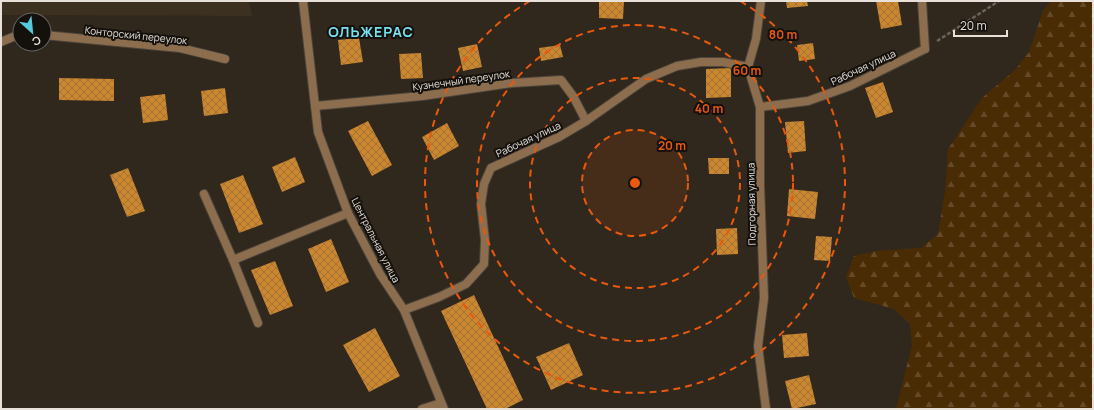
<svg xmlns="http://www.w3.org/2000/svg" width="1094" height="410" viewBox="0 0 1094 410" font-family="Manrope,sans-serif">
  <style>
    .built { fill: #3c3021 }
    .forest { fill: url(#forest-firs) }
    .building { fill: url(#building-cross-hatch) }
    .lines { fill: none; stroke-linecap: round; stroke-linejoin: round }
    .service-casing { stroke: #4d453b; stroke-width: 10 }
    .minor-casing { stroke: #4d453b; stroke-width: 10 }
    .path { stroke: #6b635a; stroke-width: 2.5; stroke-dasharray: 4 2; stroke-linecap: butt }
    .service { stroke: #8c6e4f; stroke-width: 8 }
    .minor { stroke: #8c6e4f; stroke-width: 8 }
    .ring { fill: none; stroke: #e8590c; stroke-width: 2; stroke-dasharray: 7 5 }
    .labels { text-anchor: middle; dominant-baseline: central; stroke-width: 4; stroke-linejoin: round; paint-order: stroke }
    .street-label { font-size: 10px; fill: #e7e1da; stroke: #14100c }
    .district-label { font-size: 14px; font-weight: bold; letter-spacing: 1px; fill: #78e1f1; stroke: #14100c }
    .centre { fill: #e8590c; stroke: #14100c; stroke-width: 2 }
    .ring-label { font-size: 12px; text-anchor: middle; font-weight: bold; fill: #e8590c; stroke: #14100c; stroke-width: 4; stroke-linejoin: round; paint-order: stroke }
  </style>
  <defs>
    <pattern id="forest-firs" width="22" height="20" patternUnits="userSpaceOnUse"><rect width="22" height="20" fill="#4a2c04"/><path d="M5 1l3.5 6h-7zM16 11l3.5 6h-7z" fill="#644a28"/></pattern>
    <pattern id="building-cross-hatch" width="8" height="8" patternUnits="userSpaceOnUse"><rect width="8" height="8" fill="#cb8630"/><path d="M0 0l8 8M0 8l8-8" fill="none" stroke="#a37235"/></pattern>
  </defs>
  <rect width="100%" height="100%" fill="#30271d"/>
  <path class="built" d="M1 1H249L252 16 1 15Z"/>
  <path class="forest" d="M1051 1H1093V409H896L912 345 910 324 894 309 854 298 846 277 854 256 876 251 921 248 938 234 945 192 948 149 982 98 1016 69 1029 52 1043 11Z"/>
  <g class="building">
    <path d="M599 1H624L623 19 599 18Z"/>
    <path d="M786 1H807L808 6 787 8Z"/>
    <path d="M876 1H898L902 25 881 29Z"/>
    <path d="M359 38 363 62 341 65 338 40Z"/>
    <path d="M813 43 815 59 799 61 797 45Z"/>
    <path d="M477 44 482 67 463 71 458 48Z"/>
    <path d="M560 45 563 57 541 61 539 48Z"/>
    <path d="M421 53 423 78 401 79 399 54Z"/>
    <path d="M731 68V97L706 98V69Z"/>
    <path d="M59 78 114 79V101L59 100Z"/>
    <path d="M883 82 893 112 876 118 865 88Z"/>
    <path d="M225 88 228 113 204 116 201 91Z"/>
    <path d="M165 94 168 120 143 123 140 97Z"/>
    <path d="M368 121 392 165 372 176 348 131Z"/>
    <path d="M804 121 806 151 788 153 785 122Z"/>
    <path d="M447 123 459 146 434 160 422 137Z"/>
    <path d="M295 157 305 182 282 192 272 167Z"/>
    <path d="M708 158H729V174H709Z"/>
    <path d="M128 168 145 211 127 217 110 175Z"/>
    <path d="M243 175 263 224 239 233 220 184Z"/>
    <path d="M789 189 818 192 815 219 787 216Z"/>
    <path d="M737 228 738 254 717 255 716 229Z"/>
    <path d="M816 236 832 237 830 261 814 260Z"/>
    <path d="M331 239 349 282 326 292 308 249Z"/>
    <path d="M275 261 293 306 270 315 251 270Z"/>
    <path d="M474 295 523 400 505 409H487L441 311Z"/>
    <path d="M375 328 400 376 369 392 343 345Z"/>
    <path d="M807 333 809 356 784 358 782 335Z"/>
    <path d="M569 343 583 375 551 390 536 357Z"/>
    <path d="M809 375 816 404 792 409 785 381Z"/>
  </g>
  <g class="lines">
    <defs>
      <g id="service">
        <path d="M922 1 925 49"/>
        <path d="M204 194 233 260 258 323"/>
        <path d="M233 260 348 213"/>
      </g>
      <g id="minor">
        <path d="M303 1 318 132 348 213 380 274 404 310 444 409"/>
        <path d="M761 1 756 39 748 67 760 107V185L764 298 758 346 766 409"/>
        <path d="M44 35 180 48 225 59"/>
        <path d="M1 42 20 34"/>
        <path d="M315 106 422 96 512 83 561 80 573 96 586 121"/>
        <path d="M760 107 808 101 850 86 925 49"/>
        <path d="M404 310 439 297 466 284 484 264 485 240 481 204 484 184 491 168 559 137 586 121 646 79 677 66 701 62H723L748 67"/>
        <path d="M422 409 441 403"/>
      </g>
    </defs>
    <use href="#service" class="service-casing"/>
    <use href="#minor" class="minor-casing"/>
    <path class="path" d="M937 41 999 1"/>
    <use href="#service" class="service"/>
    <use href="#minor" class="minor"/>
  </g>
  <circle cx="635" cy="183" r="53" fill="#e8590c" fill-opacity=".12"/>
  <g class="ring">
    <circle cx="635" cy="183" r="53"/>
    <circle cx="635" cy="183" r="105"/>
    <circle cx="635" cy="183" r="158"/>
    <path d="M740 1A210 210 0 1 1 530 1"/>
  </g>
  <g class="labels">
    <g class="street-label">
      <text transform="translate(136 35) rotate(6)">Конторский переулок</text>
      <text transform="translate(863 67) rotate(-25)">Рабочая улица</text>
      <text transform="translate(461 80) rotate(-8)">Кузнечный переулок</text>
      <text transform="translate(528 139) rotate(-25)">Рабочая улица</text>
      <text transform="translate(751 204) rotate(-91)">Подгорная улица</text>
      <text transform="translate(376 240) rotate(63)">Центральная улица</text>
    </g>
    <g class="district-label">
      <text x="371" y="31">ОЛЬЖЕРАС</text>
    </g>
  </g>
  <circle cx="635" cy="183" r="6" class="centre"/>
  <g class="ring-label">
    <text x="783" y="39">80 m</text>
    <text x="747" y="75">60 m</text>
    <text x="709" y="113">40 m</text>
    <text x="672" y="150">20 m</text>
  </g>
  <rect width="1094" height="410" fill="none" stroke="#e7e1da" stroke-width="4"/>
  <g transform="translate(32 32) rotate(153)"><circle r="19" fill="#14100c" stroke="#68645e"/>
  <path d="M0-3L7 15L0 10L-7 15Z" fill="#54cadc"/>
  <text y="-6" font-size="11" font-weight="bold" text-anchor="middle" fill="#e7e1da">С</text>
  </g>
  <path d="M954 30v6h53v-6" fill="none" stroke="#e7e1da" stroke-width="2"/>
  <text x="960" y="30" font-size="12" fill="#e7e1da" stroke="#14100c" stroke-width="3" paint-order="stroke">20 m</text>
</svg>
